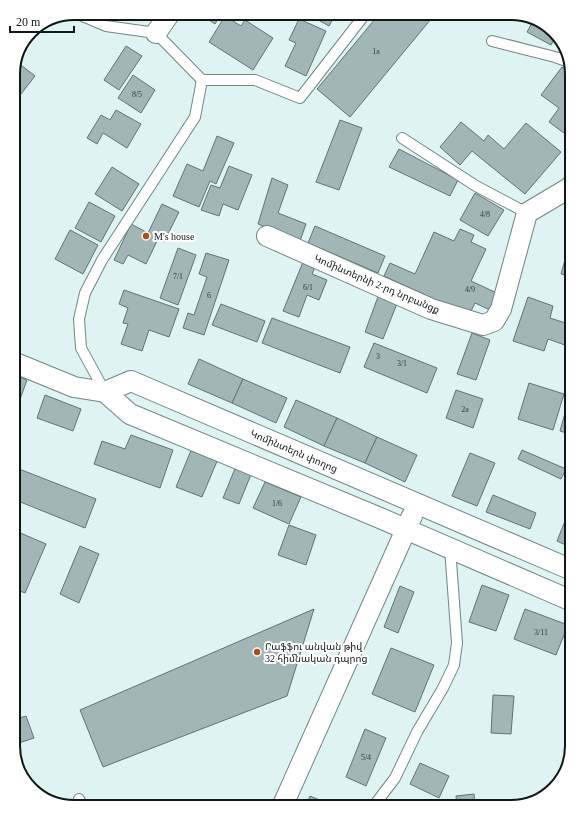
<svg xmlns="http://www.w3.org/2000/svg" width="585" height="820" viewBox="0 0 585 820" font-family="'Times New Roman','Noto Sans Armenian',serif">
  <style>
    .building { fill: #a2b6b5; stroke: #617473 }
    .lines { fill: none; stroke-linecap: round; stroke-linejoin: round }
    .lane-casing { stroke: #728584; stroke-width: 12 }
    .street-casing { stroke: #728584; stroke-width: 22 }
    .lane { stroke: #fff; stroke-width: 10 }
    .street { stroke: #fff; stroke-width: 20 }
    .poi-dot { fill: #b14c1c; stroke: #fff; stroke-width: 1.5 }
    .labels { text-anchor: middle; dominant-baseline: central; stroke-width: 4; stroke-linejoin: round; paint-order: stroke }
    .number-label { font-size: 8px; fill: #343f3e }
    .poi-label { font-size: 10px; fill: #101717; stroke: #fff; text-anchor: start }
    .street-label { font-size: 10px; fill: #101717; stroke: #fff }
    .rim { fill: none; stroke: #101717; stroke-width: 2 }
  </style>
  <rect width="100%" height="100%" fill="#def3f2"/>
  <g class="building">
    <path d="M205 13H222L215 24 203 16Z"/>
    <path d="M313 13H336L329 26 311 16Z"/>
    <path d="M380 13H436L350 117 317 89Z"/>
    <path d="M225 16 241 26 245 20 273 38 253 70 209 42Z"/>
    <path d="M299 19 326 31 306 76 285 66 296 43 289 40Z"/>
    <path d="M534 19 541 21 556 36 551 45 527 32Z"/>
    <path d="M126 46 142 56 119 90 104 80Z"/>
    <path d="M17 62 35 76 21 94 13 88V70Z"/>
    <path d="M562 67 572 74V139L549 122 559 108 541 95Z"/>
    <path d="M133 75 155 90 141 113 118 98Z"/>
    <path d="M116 110 141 124 127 148 103 133 97 144 87 138 101 115 110 120Z"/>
    <path d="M340 120 362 128 339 190 316 182Z"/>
    <path d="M461 122 484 141 488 135 504 149 526 123 561 152 525 194 472 151 460 165 440 147Z"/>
    <path d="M217 136 234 143 216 184 210 181 199 207 173 196 187 164 203 171Z"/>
    <path d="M399 149 458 180 450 196 389 167Z"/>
    <path d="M229 166 252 175 238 210 223 204 219 216 201 210 211 185 220 188Z"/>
    <path d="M112 167 139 184 122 211 95 194Z"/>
    <path d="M272 178 288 185 278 213 306 224 300 241 258 224Z"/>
    <path d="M475 193 504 210 488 236 460 220Z"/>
    <path d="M89 202 115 216 101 242 75 228Z"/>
    <path d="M162 204 179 212 164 242 158 239 146 264 128 255 123 264 114 260 131 224 148 233Z"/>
    <path d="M315 226 385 256 378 273 308 243Z"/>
    <path d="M460 229 474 235 471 242 486 249 471 281 499 294 492 311 475 303 469 315 384 276 390 263 415 274 434 232 454 241Z"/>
    <path d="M70 230 98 245 83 274 55 259Z"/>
    <path d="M572 235V277L561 274Z"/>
    <path d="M178 248 196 255 178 305 160 298Z"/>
    <path d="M206 253 229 260 204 335 183 328 188 313 194 315 207 277 199 274Z"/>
    <path d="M303 262 315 267 312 274 327 280 319 300 307 295 299 317 283 311Z"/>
    <path d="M13 274 20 278 13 290Z"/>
    <path d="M124 290 179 309 169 337 149 330 142 351 121 344 128 324 123 323 128 308 119 304Z"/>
    <path d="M379 294 398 301 383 339 365 332Z"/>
    <path d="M528 297 553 306 550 318 572 325V341L570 347 548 339 544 351 513 341Z"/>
    <path d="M221 304 265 321 257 342 212 325Z"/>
    <path d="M272 318 350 347 340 373 262 343Z"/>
    <path d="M472 333 490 340 476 380 457 374Z"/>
    <path d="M374 343 437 368 427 393 364 367Z"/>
    <path d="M199 359 243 379 232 403 188 384Z"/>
    <path d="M13 374 27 380 19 402 13 400Z"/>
    <path d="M243 379 287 398 276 423 232 403Z"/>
    <path d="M529 383 564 394 553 430 518 419Z"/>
    <path d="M456 390 483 399 473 428 446 418Z"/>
    <path d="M45 395 81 409 73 431 37 418Z"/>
    <path d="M570 395 572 396V435L560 431Z"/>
    <path d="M296 400 337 418 324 446 284 427Z"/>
    <path d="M337 418 377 437 365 463 324 446Z"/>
    <path d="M131 435 173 450 160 488 94 464 102 441 125 449Z"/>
    <path d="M377 437 417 455 405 482 365 463Z"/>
    <path d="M194 443 220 454 202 497 176 487Z"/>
    <path d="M522 450 566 469 561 479 518 459Z"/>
    <path d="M13 452 19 454 14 467 96 499 85 528 13 499Z"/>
    <path d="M470 453 495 463 477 506 452 496Z"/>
    <path d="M236 466 252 472 239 504 223 498Z"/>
    <path d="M265 482 301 497 289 524 253 508Z"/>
    <path d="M493 495 536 513 530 529 486 512Z"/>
    <path d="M569 511 572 512V548L557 541Z"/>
    <path d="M289 525 316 535 306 565 278 555Z"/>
    <path d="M18 532 46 544 25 593 13 588V543Z"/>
    <path d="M80 546 99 554 79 603 60 594Z"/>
    <path d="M482 585 509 595 496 631 469 622Z"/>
    <path d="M400 586 414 592 398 633 384 627Z"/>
    <path d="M314 609 287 696 103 767 80 710Z"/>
    <path d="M525 609 568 625 556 655 514 639Z"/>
    <path d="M391 648 434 665 415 712 372 694Z"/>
    <path d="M493 695 514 696 511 734 491 733Z"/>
    <path d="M26 716 34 738 13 745V720Z"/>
    <path d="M365 729 386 738 366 786 346 777Z"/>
    <path d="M420 763 449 776 439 798 410 784Z"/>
    <path d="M474 794 475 807H457L456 796Z"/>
    <path d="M310 796 336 807H305Z"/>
  </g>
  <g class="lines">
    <defs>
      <g id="lane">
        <path d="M75 13 106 26 156 33 202 80H255L300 98 366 13"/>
        <path d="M492 41 555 57 569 62"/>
        <path d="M402 138 476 186 527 213"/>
        <path d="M105 392 81 348 79 319 85 293 102 260 195 117 202 80"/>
        <path d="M79 799 83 807"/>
        <path d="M373 807 395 778 417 732 443 688 454 665 457 643 450 548"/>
      </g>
      <g id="street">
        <path d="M156 33 170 13"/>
        <path d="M267 236 431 309 483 325 494 321 501 309 527 213 569 188 572 185"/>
        <path d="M13 362 74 387 105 392 131 381 572 570"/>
        <path d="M105 392 130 414 380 518 572 601"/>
        <path d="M282 807 412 516"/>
      </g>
    </defs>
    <use href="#lane" class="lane-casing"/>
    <use href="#street" class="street-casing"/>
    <use href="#lane" class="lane"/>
    <use href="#street" class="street"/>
  </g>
  <g class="poi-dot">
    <circle cx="146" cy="236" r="4"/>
    <circle cx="257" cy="652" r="4"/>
  </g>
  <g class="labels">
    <g class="number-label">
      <text x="376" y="51">1a</text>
      <text x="137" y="94">8/5</text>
      <text x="485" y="214">4/8</text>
      <text x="178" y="276">7/1</text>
      <text x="308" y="287">6/1</text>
      <text x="470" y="289">4/9</text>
      <text x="209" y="295">6</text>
      <text x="378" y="356">3</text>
      <text x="402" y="363">3/1</text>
      <text x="465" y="409">2a</text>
      <text x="277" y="503">1/6</text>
      <text x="541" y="632">3/11</text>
      <text x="366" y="757">5/4</text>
    </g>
    <g class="poi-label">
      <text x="154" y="236">M's house</text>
      <text x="265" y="646">Րաֆֆու անվան թիվ<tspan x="265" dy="12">32 հիմնական դպրոց</tspan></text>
    </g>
    <g class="street-label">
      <text transform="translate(377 284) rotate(23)">Կոմինտերնի 2-րդ նրբանցք</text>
      <text transform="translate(294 451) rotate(23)">Կոմինտերն փողոց</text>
    </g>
  </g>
  <path d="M0 0H585V820H0ZM74 20H511A54 54 0 0 1 565 74V746A54 54 0 0 1 511 800H74A54 54 0 0 1 20 746V74A54 54 0 0 1 74 20Z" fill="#fff" fill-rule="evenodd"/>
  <path class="rim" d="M74 20H511A54 54 0 0 1 565 74V746A54 54 0 0 1 511 800H74A54 54 0 0 1 20 746V74A54 54 0 0 1 74 20Z"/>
  <path d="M10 26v6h64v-6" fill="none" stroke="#101717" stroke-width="2"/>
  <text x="16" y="26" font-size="12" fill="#101717" stroke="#ffffff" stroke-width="3" paint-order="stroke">20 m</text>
</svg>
